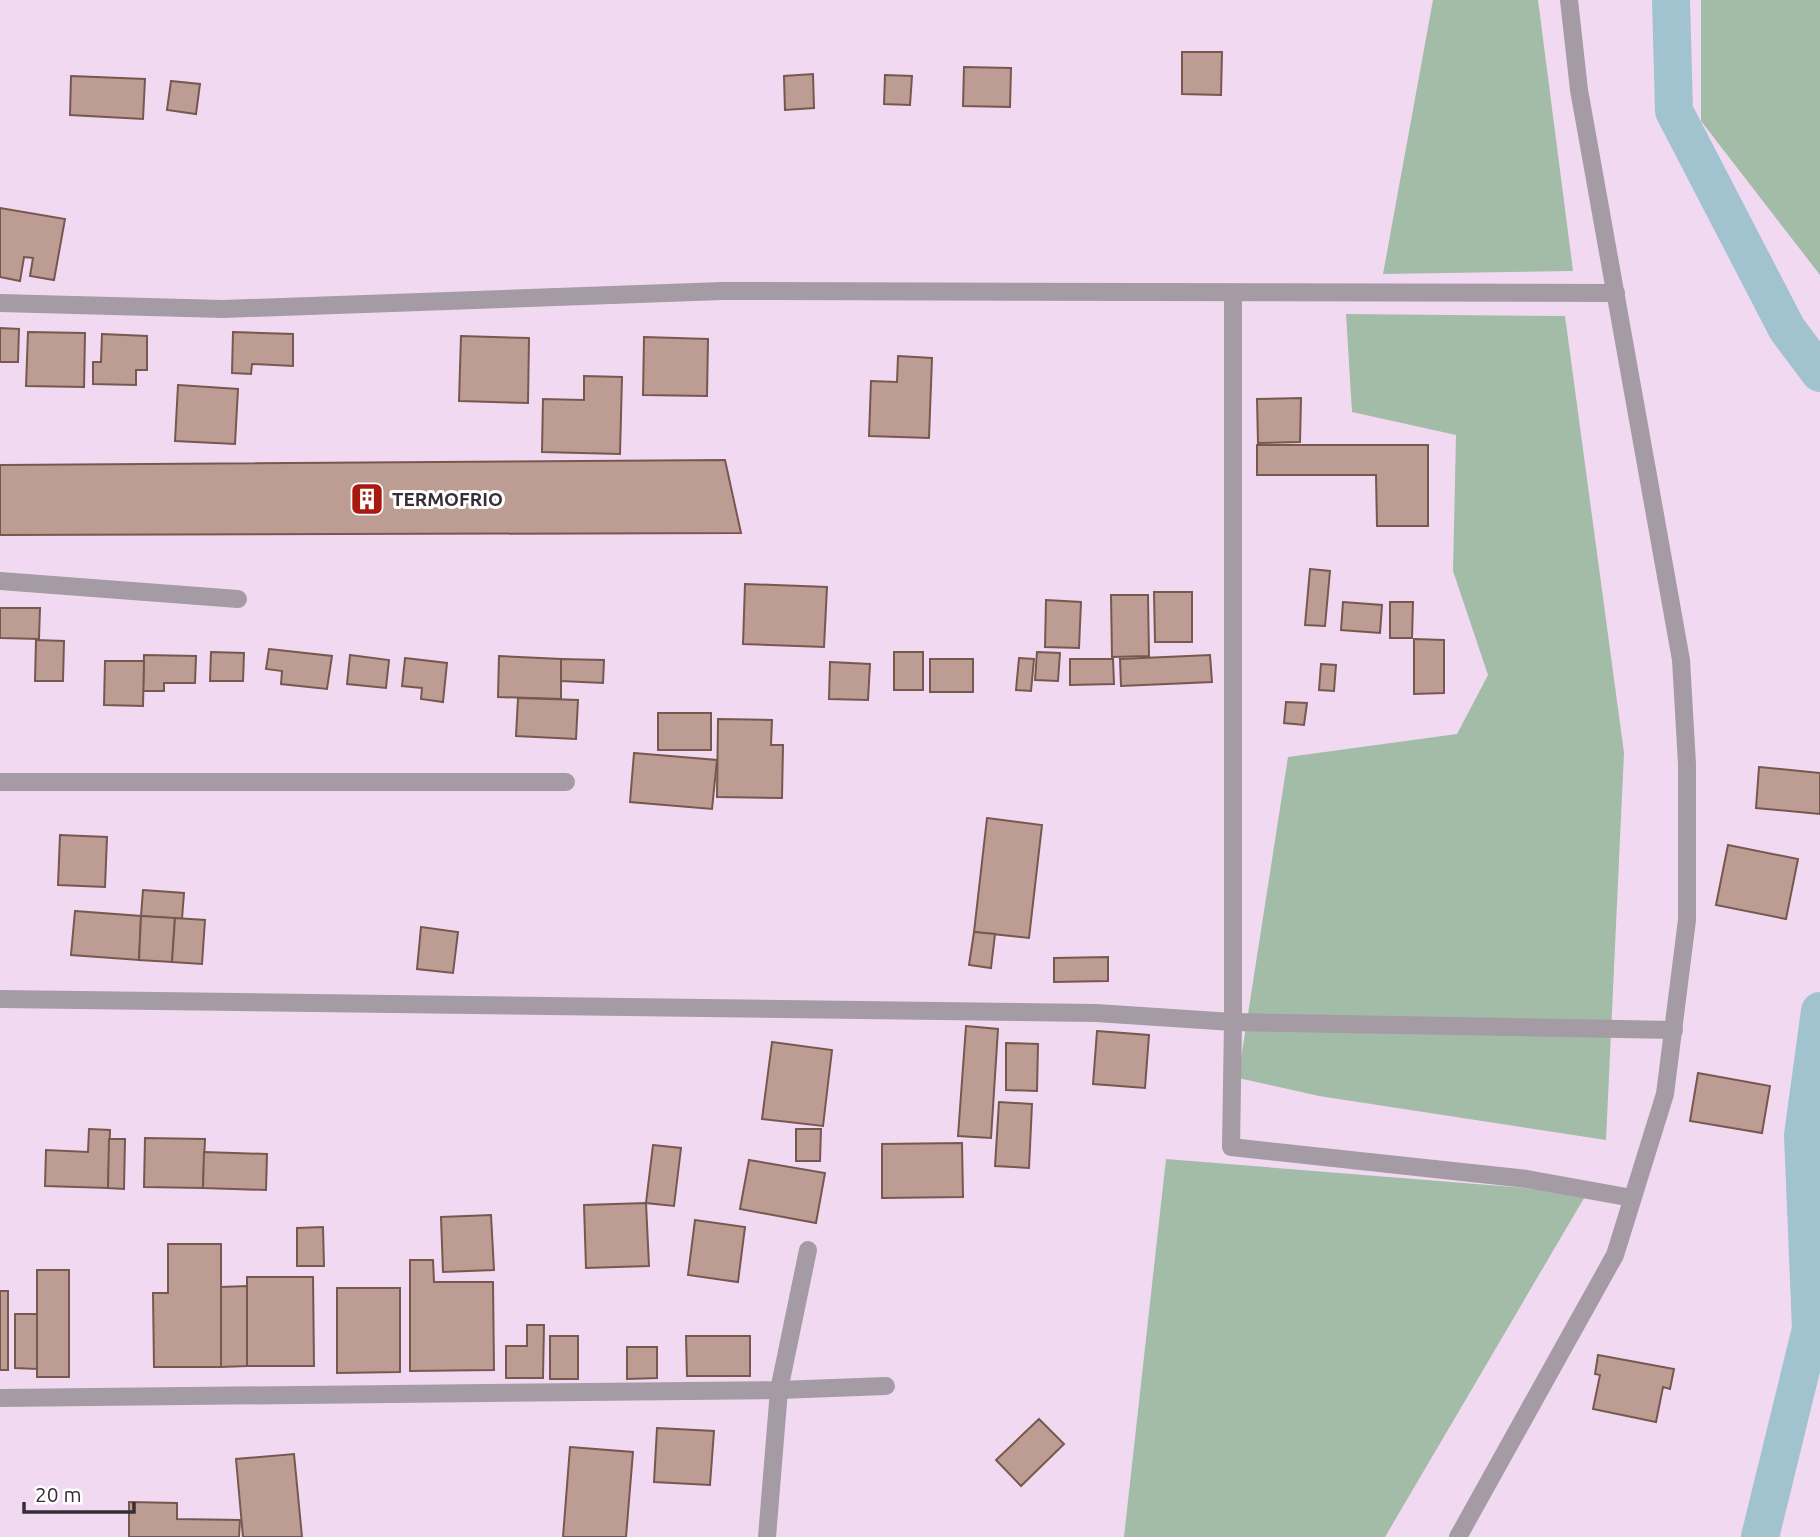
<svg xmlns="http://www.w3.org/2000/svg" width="1820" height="1537" viewBox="0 0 1820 1537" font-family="Ubuntu,sans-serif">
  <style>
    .green { fill: #a2bca7 }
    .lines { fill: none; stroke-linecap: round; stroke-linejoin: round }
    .canal { stroke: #a0c3cf; stroke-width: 38 }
    .building { fill: #bd9c93; stroke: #76584f; stroke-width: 2 }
    .service { stroke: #a59ba5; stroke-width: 18 }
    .minor { stroke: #a59ba5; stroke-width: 18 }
    .labels { text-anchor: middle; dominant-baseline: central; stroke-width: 6; stroke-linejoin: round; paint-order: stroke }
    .poi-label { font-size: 19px; font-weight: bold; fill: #372d37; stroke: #fff; text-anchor: start }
  </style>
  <rect width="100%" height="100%" fill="#f2d9f2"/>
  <g class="green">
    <path d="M1433 0H1538L1573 271 1383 274Z"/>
    <path d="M1701 0H1820V275L1701 121Z"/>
    <path d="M1346 314 1565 316 1624 753 1606 1140 1319 1096 1238 1078 1288 757 1457 734 1488 675 1453 571 1456 435 1352 412Z"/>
    <path d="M1166 1159 1587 1193 1385 1537H1124Z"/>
  </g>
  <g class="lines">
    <g class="canal">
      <path d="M1671 0 1674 111 1787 329 1820 373"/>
      <path d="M1760 1537 1811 1329 1803 1135 1820 1011"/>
    </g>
  </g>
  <g class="building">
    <path d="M1182 52H1222L1221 95 1182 94Z"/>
    <path d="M964 67 1011 68 1010 107 963 106Z"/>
    <path d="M813 74 814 108 785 110 784 76Z"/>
    <path d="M885 75 912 76 910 105 884 104Z"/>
    <path d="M71 76 145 79 143 119 70 115Z"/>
    <path d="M171 81 200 84 196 114 167 110Z"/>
    <path d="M0 208 65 219 54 280 30 276 33 258 24 257 20 281 0 277Z"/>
    <path d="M0 328 19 329 18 362H0Z"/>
    <path d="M28 332 85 333 84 387 26 386Z"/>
    <path d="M233 332 293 334V366L252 364 251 374 232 373Z"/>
    <path d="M102 334 147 336V370H136V385L93 384V362H101Z"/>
    <path d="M461 336 529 338 528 403 459 401Z"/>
    <path d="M644 337 708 339 707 396 643 395Z"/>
    <path d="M898 356 932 358 929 438 869 436 871 381 897 382Z"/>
    <path d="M584 376 622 377 620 454 542 452 543 399 584 400Z"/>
    <path d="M178 385 238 389 235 444 175 441Z"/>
    <path d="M1301 398 1300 442 1258 443 1257 399Z"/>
    <path d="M1257 445H1428V526H1377L1376 475H1257Z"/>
    <path d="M725 460 741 533 0 535V465Z"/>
    <path d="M1310 569 1330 571 1325 626 1305 625Z"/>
    <path d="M745 584 827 587 824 647 743 644Z"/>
    <path d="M1154 592H1192V642H1155Z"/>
    <path d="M1111 595H1148L1149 656 1112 657Z"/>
    <path d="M1046 600 1081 602 1079 648 1045 647Z"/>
    <path d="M1343 602 1382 605 1380 633 1341 630Z"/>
    <path d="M1390 602H1413L1412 638H1390Z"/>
    <path d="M0 608H40L39 639 0 638Z"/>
    <path d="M1414 639 1444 640V693L1414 694Z"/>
    <path d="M36 640 64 641 63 681H35Z"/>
    <path d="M269 649 332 656 327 689 281 684 282 671 266 669Z"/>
    <path d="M211 652 244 653 243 681H210Z"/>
    <rect x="894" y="652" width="29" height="38"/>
    <path d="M1037 652 1060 653 1058 681 1035 680Z"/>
    <path d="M144 655 196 656 195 683H164V691H143Z"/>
    <path d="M350 655 389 660 386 688 347 684Z"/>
    <path d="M1210 655 1212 682 1121 686 1120 659Z"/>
    <path d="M499 656 561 659V699L498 697Z"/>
    <path d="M405 658 447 663 443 702 421 699 422 688 402 686Z"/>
    <path d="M1019 658 1034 659 1031 691 1016 690Z"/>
    <path d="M561 659 604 660 603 683 561 681Z"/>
    <rect x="930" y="659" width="43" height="33"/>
    <path d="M1070 659H1113L1114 684 1070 685Z"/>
    <path d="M105 661H144L143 706 104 705Z"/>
    <path d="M830 662 870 664 868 700 829 699Z"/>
    <path d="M1321 664 1336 665 1334 691 1319 690Z"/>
    <path d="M518 698 578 700 576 739 516 736Z"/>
    <path d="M1286 702 1307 703 1304 725 1284 723Z"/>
    <rect x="658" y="713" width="53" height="37"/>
    <path d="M718 719 772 720 771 745H783L782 798 717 797Z"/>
    <path d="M634 753 717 760 712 809 630 802Z"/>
    <path d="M1759 767 1820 773V814L1756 808Z"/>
    <path d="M987 818 1042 825 1029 938 974 932Z"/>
    <path d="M60 835 107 837 105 887 58 885Z"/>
    <path d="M1728 845 1798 859 1786 919 1716 905Z"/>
    <path d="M143 890 184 893 182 919 141 916Z"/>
    <path d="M75 911 141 916 139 960 71 955Z"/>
    <path d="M141 916 175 918 172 962 139 960Z"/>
    <path d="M175 918 205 920 202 964 172 962Z"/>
    <path d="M421 927 458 932 453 973 417 969Z"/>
    <path d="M974 932 995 934 991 968 969 965Z"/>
    <path d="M1108 957V981L1054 982V958Z"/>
    <path d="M966 1026 998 1029 991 1138 958 1136Z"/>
    <path d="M1097 1031 1149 1035 1145 1088 1093 1084Z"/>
    <path d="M772 1042 832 1050 823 1126 762 1119Z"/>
    <path d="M1006 1043 1038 1044 1037 1091 1006 1090Z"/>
    <path d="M1698 1073 1770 1086 1762 1133 1690 1121Z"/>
    <path d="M999 1102 1032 1104 1029 1168 995 1166Z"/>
    <path d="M89 1129 110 1130 108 1188 45 1186 46 1150 88 1152Z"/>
    <path d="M796 1129H821L820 1161H796Z"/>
    <path d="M145 1138 205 1139 203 1188 144 1187Z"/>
    <path d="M109 1139H125L124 1189 108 1188Z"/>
    <path d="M962 1143 963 1197 882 1198V1144Z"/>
    <path d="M653 1145 681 1148 674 1206 646 1203Z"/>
    <path d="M204 1152 267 1154 266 1190 203 1188Z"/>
    <path d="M749 1160 825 1173 816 1223 740 1209Z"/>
    <path d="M646 1203 649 1266 586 1268 584 1205Z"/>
    <path d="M491 1215 494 1270 443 1272 441 1217Z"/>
    <path d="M695 1220 745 1227 738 1282 688 1275Z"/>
    <path d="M323 1227 324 1266H297V1228Z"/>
    <path d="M168 1244H221V1367H154L153 1293H168Z"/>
    <path d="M410 1260H433L434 1282H493L494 1370 410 1371Z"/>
    <rect x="37" y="1270" width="32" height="107"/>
    <path d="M247 1277H313L314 1366H247Z"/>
    <path d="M247 1286V1366L221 1367V1287Z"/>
    <path d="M337 1288H400V1372L337 1373Z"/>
    <rect x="0" y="1291" width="8" height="79"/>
    <path d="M15 1314H37V1369L15 1368Z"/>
    <path d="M527 1325H544L543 1378H506V1346H527Z"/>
    <rect x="550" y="1336" width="28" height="43"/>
    <path d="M686 1336H750V1376H687Z"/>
    <path d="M627 1347H657V1378L627 1379Z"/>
    <path d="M1598 1355 1674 1369 1670 1389 1663 1387 1656 1422 1593 1409 1600 1375 1595 1374Z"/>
    <path d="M1039 1419 1064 1444 1021 1486 996 1460Z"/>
    <path d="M657 1428 714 1431 710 1485 654 1482Z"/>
    <path d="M570 1447 633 1452 626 1537H563Z"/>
    <path d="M294 1454 302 1537H243L236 1459Z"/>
    <path d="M129 1502 177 1503V1519L240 1520 239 1537H129Z"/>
  </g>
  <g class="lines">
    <path class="service" d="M0 782H566"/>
    <g class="minor">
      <path d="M1233 293V1022L1674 1030"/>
      <path d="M0 303 223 309 722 291 1616 293"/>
      <path d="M0 581 238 599"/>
      <path d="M0 999 1096 1013 1233 1022 1231 1147 1527 1179 1632 1198"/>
      <path d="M0 1398 779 1390 886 1386"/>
      <path d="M767 1537 779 1390 808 1250"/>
      <path d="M1458 1537 1615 1255 1665 1094 1687 920V764L1681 660 1579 90 1569 0"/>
    </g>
  </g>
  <defs>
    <symbol id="building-square" viewBox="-11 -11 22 22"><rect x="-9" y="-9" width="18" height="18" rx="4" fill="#aa1910" stroke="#fff"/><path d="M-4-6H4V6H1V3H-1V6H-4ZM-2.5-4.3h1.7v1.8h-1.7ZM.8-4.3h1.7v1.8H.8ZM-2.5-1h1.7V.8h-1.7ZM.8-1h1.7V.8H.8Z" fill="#fff"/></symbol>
  </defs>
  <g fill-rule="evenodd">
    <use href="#building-square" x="348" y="480" width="38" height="38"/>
  </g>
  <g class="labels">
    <g class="poi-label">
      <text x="392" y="499">TERMOFRIO</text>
    </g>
  </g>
  <path d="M24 1502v10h110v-10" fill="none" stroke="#372d37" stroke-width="3.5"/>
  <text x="35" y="1502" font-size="21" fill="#372d37" stroke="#ffffff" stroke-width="5" paint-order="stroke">20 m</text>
</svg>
